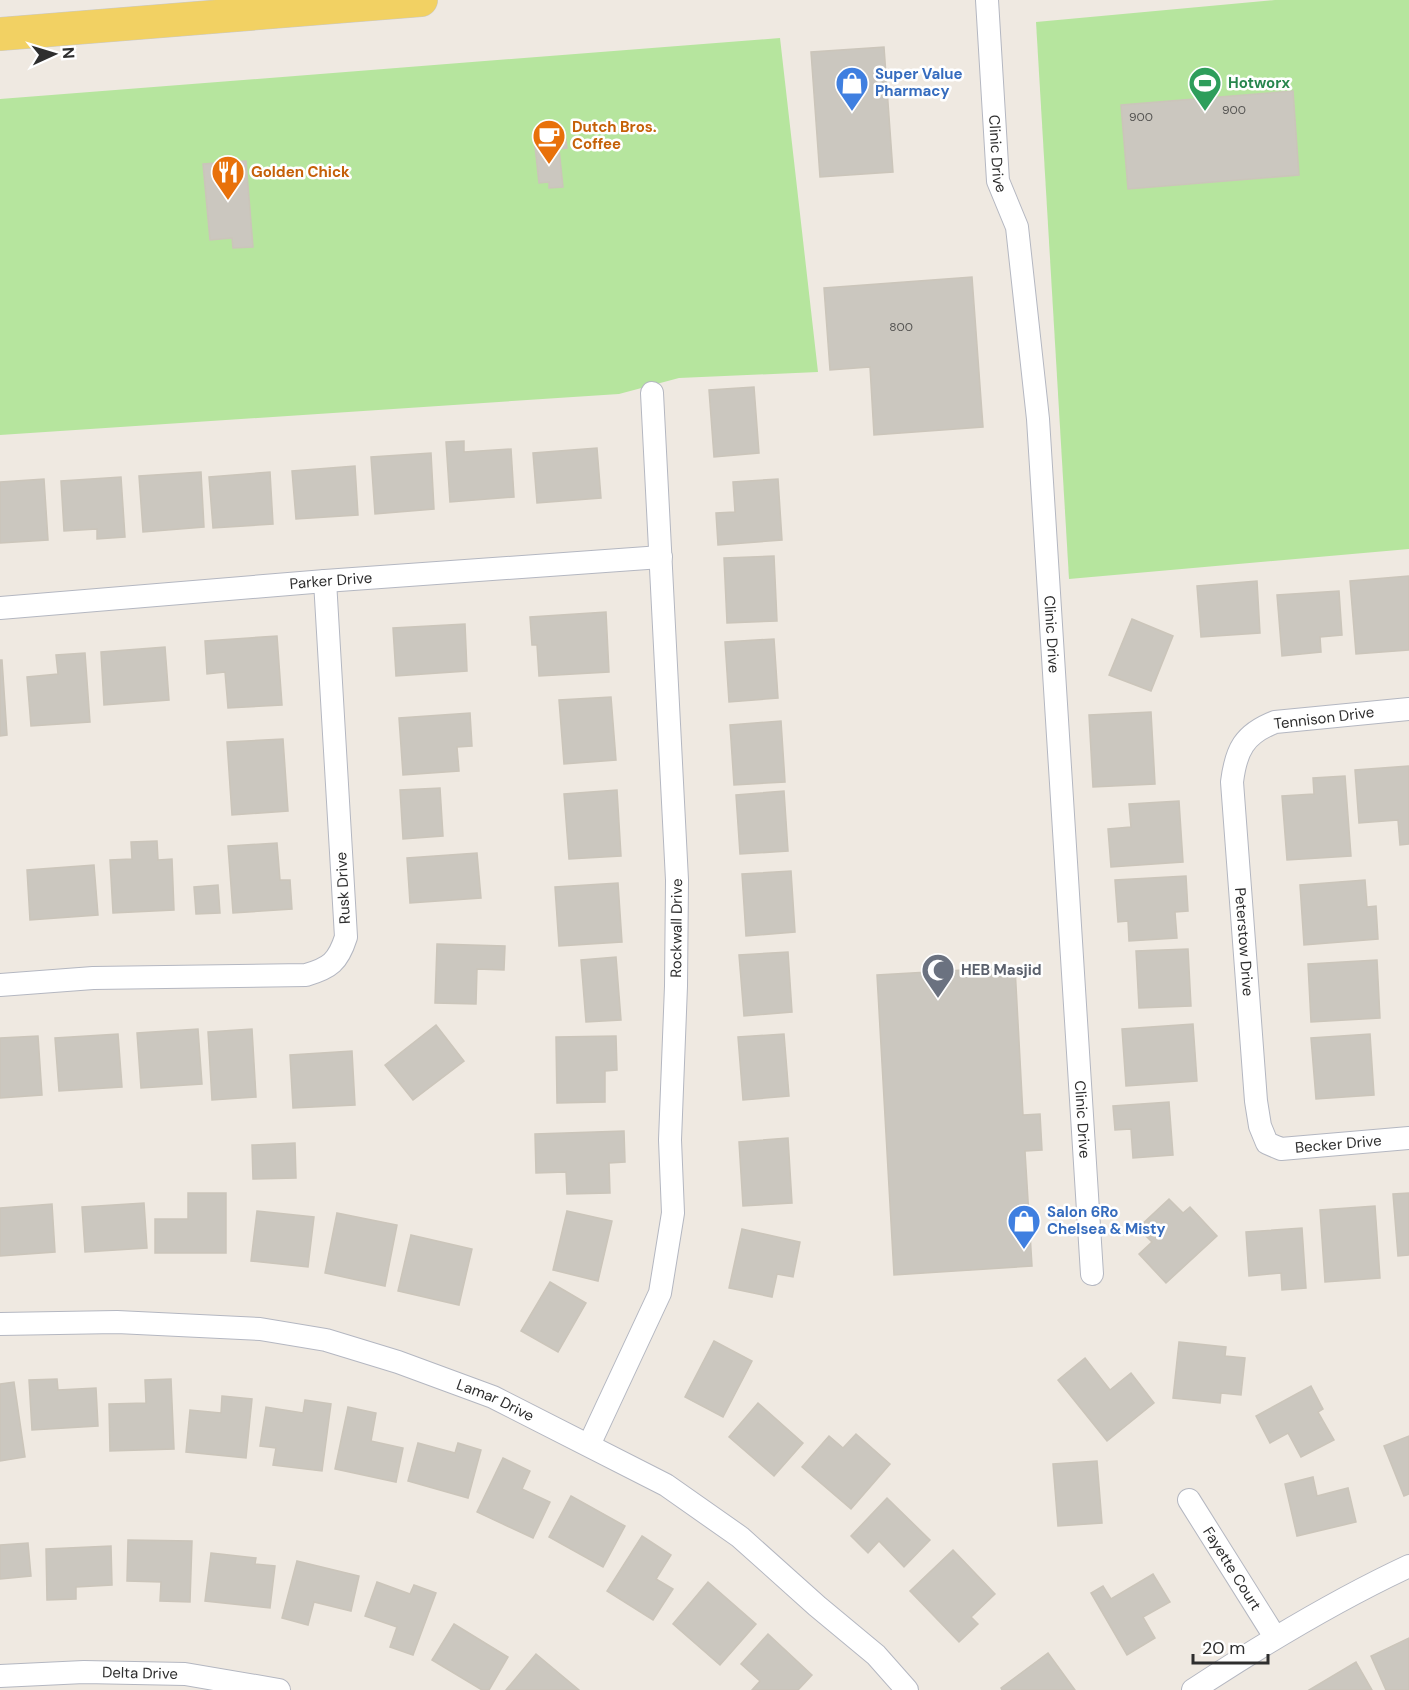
<svg xmlns="http://www.w3.org/2000/svg" width="1409" height="1690" viewBox="0 0 1409 1690" font-family="'DM Sans',sans-serif">
  <style>
    .green { fill: #b6e59e }
    .building { fill: #cbc7bf; stroke: #cbc5ba; stroke-width: 1.5 }
    .lines { fill: none; stroke-linecap: round; stroke-linejoin: round }
    .minor-casing { stroke: #b4b7c1; stroke-width: 24 }
    .primary-casing { stroke: #c9c9c9; stroke-width: 34 }
    .minor { stroke: #fff; stroke-width: 22 }
    .primary { stroke: #f2d163; stroke-width: 33 }
    .labels { text-anchor: middle; dominant-baseline: central; stroke-width: 5; stroke-linejoin: round; paint-order: stroke }
    .number-label { font-size: 12px; fill: #555452 }
    .shop-label { font-size: 15px; font-weight: bold; fill: #366cbe; stroke: #fff; text-anchor: start }
    .leisure-label { font-size: 15px; font-weight: bold; fill: #27864d; stroke: #fff; text-anchor: start }
    .food-label { font-size: 15px; font-weight: bold; fill: #c56008; stroke: #fff; text-anchor: start }
    .street-label { font-size: 15px; fill: #2e2e2e; stroke: #fff }
    .worship-label { font-size: 15px; font-weight: bold; fill: #5b616d; stroke: #fff; text-anchor: start }
  </style>
  <rect width="100%" height="100%" fill="#efe9e1"/>
  <g class="green">
    <path d="M1275 0H1409V549L1069 579 1036 22Z"/>
    <path d="M780 38 818 372 679 378 619 394 0 435V99Z"/>
  </g>
  <g class="building">
    <path d="M884 47 893 172 820 177 811 52Z"/>
    <path d="M1293 91 1299 175 1128 189 1121 105Z"/>
    <path d="M565 134 567 148 559 149 563 187 549 188V182L539 183 534 137Z"/>
    <path d="M246 161 253 247 233 248 232 238 210 240 203 164Z"/>
    <path d="M972 277 983 427 874 435 870 367 830 370 824 288Z"/>
    <path d="M754 387 759 453 714 457 709 390Z"/>
    <path d="M464 441V452L511 449 514 497 450 502 446 442Z"/>
    <path d="M597 448 601 498 537 503 533 453Z"/>
    <path d="M431 453 434 509 375 514 371 457Z"/>
    <path d="M355 466 358 515 296 519 292 471Z"/>
    <path d="M201 472 204 527 143 532 139 476Z"/>
    <path d="M270 472 273 524 213 528 209 477Z"/>
    <path d="M121 477 125 537 97 539V529L64 531 61 481Z"/>
    <path d="M44 479 48 540 0 543V482Z"/>
    <path d="M778 479 782 540 718 545 716 513 735 512 733 482Z"/>
    <path d="M774 556 777 621 727 623 724 558Z"/>
    <path d="M1409 576V650L1356 654 1350 581Z"/>
    <path d="M1257 581 1260 633 1201 637 1197 586Z"/>
    <path d="M1339 591 1342 635 1320 637 1321 652 1282 656 1277 595Z"/>
    <path d="M606 612 609 672 539 676 537 645H532L530 617Z"/>
    <path d="M1132 619 1173 636 1151 691 1109 675Z"/>
    <path d="M465 624 467 671 396 676 393 628Z"/>
    <path d="M277 636 282 705 228 708 225 672 207 674 205 641Z"/>
    <path d="M774 639 778 698 729 702 725 642Z"/>
    <path d="M165 647 169 700 104 705 101 652Z"/>
    <path d="M85 653 90 722 31 726 27 677 58 674 56 655Z"/>
    <path d="M0 660H2L7 735 0 736Z"/>
    <path d="M611 697 616 760 564 764 559 700Z"/>
    <path d="M1151 712 1155 784 1093 787 1089 715Z"/>
    <path d="M470 713 472 746 457 747 459 771 403 775 399 718Z"/>
    <path d="M781 721 785 782 734 785 730 725Z"/>
    <path d="M283 739 288 811 232 815 227 742Z"/>
    <path d="M1409 766V844L1400 845 1398 820 1359 823 1355 770Z"/>
    <path d="M1345 776 1351 856 1287 860 1282 796 1314 794 1313 778Z"/>
    <path d="M440 788 443 836 403 839 400 790Z"/>
    <path d="M617 790 621 856 569 859 564 794Z"/>
    <path d="M784 791 788 851 740 854 736 795Z"/>
    <path d="M1179 801 1183 862 1111 867 1108 829 1131 827 1129 804Z"/>
    <path d="M157 841 158 860 172 859 174 910 113 913 110 860 132 859 131 842Z"/>
    <path d="M277 843 280 880H290L292 909 233 913 228 846Z"/>
    <path d="M477 853 481 898 410 903 407 858Z"/>
    <path d="M94 865 98 915 30 920 27 870Z"/>
    <path d="M791 871 795 932 746 936 742 874Z"/>
    <path d="M1186 876 1188 911 1175 912 1177 938 1129 941 1128 921 1118 922 1115 880Z"/>
    <path d="M1365 880 1367 907 1376 906 1378 939 1304 945 1300 885Z"/>
    <path d="M618 883 622 942 559 946 555 887Z"/>
    <path d="M218 885 220 913 196 914 194 887Z"/>
    <path d="M437 944 505 946 504 970 477 969 476 1004 435 1003Z"/>
    <path d="M1188 949 1191 1006 1139 1008 1136 951Z"/>
    <path d="M788 952 792 1012 744 1016 739 955Z"/>
    <path d="M616 957 621 1020 586 1022 581 960Z"/>
    <path d="M1377 960 1380 1018 1311 1022 1308 964Z"/>
    <path d="M1015 967 1023 1115 1040 1114 1042 1150 1025 1151 1032 1266 894 1275 877 975Z"/>
    <path d="M1193 1024 1197 1081 1126 1086 1122 1029Z"/>
    <path d="M436 1025 464 1061 413 1100 385 1065Z"/>
    <path d="M198 1029 202 1084 141 1088 137 1033Z"/>
    <path d="M252 1029 256 1097 212 1100 208 1032Z"/>
    <path d="M118 1034 122 1087 59 1091 55 1038Z"/>
    <path d="M784 1034 789 1096 743 1100 738 1037Z"/>
    <path d="M1370 1034 1374 1095 1316 1099 1311 1038Z"/>
    <path d="M38 1036 42 1095 0 1098V1038Z"/>
    <path d="M616 1036 617 1070 605 1071V1102L557 1103 556 1037Z"/>
    <path d="M352 1051 355 1105 293 1108 290 1055Z"/>
    <path d="M1169 1102 1173 1155 1133 1158 1131 1129 1115 1130 1113 1106Z"/>
    <path d="M624 1131 625 1162 609 1163 610 1193 567 1194 566 1172 536 1173 535 1134Z"/>
    <path d="M788 1138 792 1203 743 1206 739 1142Z"/>
    <path d="M295 1143 296 1178 253 1179 252 1145Z"/>
    <path d="M188 1193H226V1253H155V1219H188Z"/>
    <path d="M1409 1193V1255L1398 1256 1393 1194Z"/>
    <path d="M1169 1199 1183 1213 1190 1207 1217 1236 1166 1283 1139 1254 1152 1242 1138 1228Z"/>
    <path d="M144 1203 147 1248 85 1252 82 1207Z"/>
    <path d="M52 1204 55 1252 0 1256V1208Z"/>
    <path d="M1375 1206 1380 1278 1325 1282 1320 1210Z"/>
    <path d="M257 1211 314 1217 308 1267 251 1261Z"/>
    <path d="M567 1211 612 1221 598 1281 553 1270Z"/>
    <path d="M337 1213 397 1225 385 1286 325 1273Z"/>
    <path d="M1302 1228 1306 1288 1282 1290 1281 1273 1249 1276 1246 1232Z"/>
    <path d="M742 1229 800 1242 793 1277 777 1274 772 1297 729 1288Z"/>
    <path d="M411 1235 472 1249 459 1305 398 1291Z"/>
    <path d="M550 1282 586 1303 558 1352 521 1331Z"/>
    <path d="M714 1341 752 1361 723 1417 685 1397Z"/>
    <path d="M1179 1342 1226 1347 1225 1356 1245 1358 1241 1395 1221 1393 1220 1403 1173 1398Z"/>
    <path d="M1085 1358 1110 1390 1131 1373 1154 1403 1107 1441 1058 1380Z"/>
    <path d="M57 1379 58 1390 96 1388 98 1426 32 1430 29 1380Z"/>
    <path d="M171 1379 174 1449 110 1451 109 1404 146 1403 145 1380Z"/>
    <path d="M14 1382 25 1457 0 1461V1384Z"/>
    <path d="M1311 1386 1323 1409 1318 1412 1334 1440 1301 1457 1288 1433 1270 1443 1256 1416Z"/>
    <path d="M222 1396 252 1399 246 1458 186 1452 190 1410 221 1413Z"/>
    <path d="M305 1400 331 1404 322 1471 273 1465 276 1448 260 1446 266 1407 303 1413Z"/>
    <path d="M758 1403 803 1443 774 1476 729 1437Z"/>
    <path d="M348 1407 376 1413 371 1441 403 1448 396 1482 335 1469Z"/>
    <path d="M856 1434 890 1464 851 1509 802 1467 829 1436 843 1448Z"/>
    <path d="M1409 1436V1494L1404 1496 1384 1446Z"/>
    <path d="M418 1443 455 1453 458 1443 481 1450 468 1498 408 1481Z"/>
    <path d="M503 1458 530 1471 522 1489 550 1502 533 1538 477 1512Z"/>
    <path d="M1097 1461 1102 1523 1058 1526 1053 1464Z"/>
    <path d="M1313 1477 1317 1496 1348 1488 1356 1522 1297 1536 1285 1484Z"/>
    <path d="M571 1496 625 1526 603 1567 549 1537Z"/>
    <path d="M887 1498 930 1540 904 1567 879 1541 868 1553 851 1536Z"/>
    <path d="M642 1536 671 1555 656 1579 673 1589 653 1620 607 1591Z"/>
    <path d="M128 1540 192 1541 190 1602 160 1601 161 1582 127 1581Z"/>
    <path d="M28 1543 31 1576 0 1579V1545Z"/>
    <path d="M111 1546 112 1585 76 1587V1599L47 1600 46 1549Z"/>
    <path d="M953 1550 995 1594 971 1617 978 1624 959 1642 910 1591Z"/>
    <path d="M211 1553 256 1558 255 1564 275 1566 270 1608 205 1601Z"/>
    <path d="M297 1561 359 1576 351 1611 314 1602 308 1625 282 1618Z"/>
    <path d="M1153 1574 1170 1602 1143 1617 1155 1638 1127 1655 1091 1593 1103 1586 1111 1599Z"/>
    <path d="M377 1582 410 1594 414 1585 436 1593 413 1655 390 1647 397 1627 365 1616Z"/>
    <path d="M708 1582 756 1624 720 1665 673 1624Z"/>
    <path d="M454 1624 508 1657 489 1690H482L432 1660Z"/>
    <path d="M768 1634 812 1675 798 1690H752L760 1681 741 1664Z"/>
    <path d="M1409 1638V1690H1386L1371 1656Z"/>
    <path d="M1048 1653 1075 1690H1002L1001 1688Z"/>
    <path d="M536 1654 579 1690H506Z"/>
    <path d="M1356 1662 1372 1690H1309Z"/>
  </g>
  <g class="lines">
    <defs>
      <g id="minor">
        <path id="s1" d="M987 0 998 181 1017 227 1038 419 1092 1274"/>
        <path id="s2" d="M0 608 325 581 661 557"/>
        <path id="s3" d="M1409 709 1275 722C1244 734 1236 750 1232 782L1256 1101 1260 1126 1267 1143 1281 1149 1409 1138"/>
        <path d="M0 985 93 978 306 975C330 968 338 962 346 937L325 581"/>
        <path id="s4" d="M0 1324 117 1322 260 1329 326 1340 398 1362 493 1397 666 1485 740 1537 817 1606 876 1655 907 1690"/>
        <path id="s5" d="M589 1445 660 1293 673 1213 670 1140 676 986 677 880 652 393"/>
        <path id="s6" d="M1189 1500 1275 1637"/>
        <path id="s7" d="M0 1676 84 1672 185 1674 279 1690"/>
        <path d="M1193 1690C1263 1644 1334 1601 1409 1566"/>
      </g>
      <path id="primary" d="M0 34 421 0"/>
    </defs>
    <use href="#minor" class="minor-casing"/>
    <use href="#primary" class="primary-casing"/>
    <use href="#minor" class="minor"/>
    <use href="#primary" class="primary"/>
  </g>
  <defs>
    <symbol id="shop-pin" viewBox="-11 -11 22 30"><path d="M0 17L-7.5 6A9.5 9.5 0 1 1 7.5 6Z" fill="#3f7fe0" stroke="#fff"/><path d="M-5-2.5h2.3a2.7 3.5 0 0 1 5.4 0H5L5.5 6h-11ZM-1.5-2.5h3a1.5 2.3 0 0 0-3 0Z" fill="#fff"/></symbol>
    <symbol id="stadium-pin" viewBox="-11 -11 22 30"><path d="M0 17L-7.5 6A9.5 9.5 0 1 1 7.5 6Z" fill="#2e9e5b" stroke="#fff"/><path d="M0-5a6.5 5 0 1 0 0 10a6.5 5 0 1 0 0-10ZM-3.5-1.8h7v3.6h-7Z" fill="#fff"/></symbol>
    <symbol id="cafe-pin" viewBox="-11 -11 22 30"><path d="M0 17L-7.5 6A9.5 9.5 0 1 1 7.5 6Z" fill="#e8710a" stroke="#fff"/><path d="M-5.5-4.5H6V0H3Q3 3.5 0 3.5H-2.5Q-5.5 3.5-5.5 0ZM3-3.2v2h1.7v-2ZM-6 4.5H4V6H-6Z" fill="#fff"/></symbol>
    <symbol id="restaurant-pin" viewBox="-11 -11 22 30"><path d="M0 17L-7.5 6A9.5 9.5 0 1 1 7.5 6Z" fill="#e8710a" stroke="#fff"/><path d="M-5-6h1v4h1v-4h1v4h1v-4h1v5L-1.5 .5V6h-2V.5L-5-1ZM5-6V6H3V1.5H1.5Q1.5-4 5-6Z" fill="#fff"/></symbol>
    <symbol id="mosque-pin" viewBox="-11 -11 22 30"><path d="M0 17L-7.5 6A9.5 9.5 0 1 1 7.5 6Z" fill="#6b7280" stroke="#fff"/><path d="M3.5-4.9A6 6 0 1 0 3.5 4.9A5 5 0 1 1 3.5-4.9Z" fill="#fff"/></symbol>
  </defs>
  <g fill-rule="evenodd">
    <use href="#shop-pin" x="833" y="64" width="38" height="52"/>
    <use href="#stadium-pin" x="1186" y="64" width="38" height="52"/>
    <use href="#cafe-pin" x="530" y="117" width="38" height="52"/>
    <use href="#restaurant-pin" x="209" y="153" width="38" height="52"/>
    <use href="#mosque-pin" x="919" y="951" width="38" height="52"/>
    <use href="#shop-pin" x="1005" y="1202" width="38" height="52"/>
  </g>
  <g class="labels">
    <g class="number-label">
      <text x="1234" y="110">900</text>
      <text x="1141" y="117">900</text>
      <text x="901" y="327">800</text>
    </g>
    <g class="shop-label">
      <text x="875" y="74">Super Value<tspan x="875" dy="17">Pharmacy</tspan></text>
      <text x="1047" y="1212">Salon 6Ro<tspan x="1047" dy="17">Chelsea &amp; Misty</tspan></text>
    </g>
    <g class="leisure-label">
      <text x="1228" y="83">Hotworx</text>
    </g>
    <g class="food-label">
      <text x="572" y="127">Dutch Bros.<tspan x="572" dy="17">Coffee</tspan></text>
      <text x="251" y="172">Golden Chick</text>
    </g>
    <g class="street-label">
      <text stroke="none"><textPath href="#s1" startOffset="154">Clinic Drive</textPath></text>
      <text stroke="none"><textPath href="#s2" startOffset="332">Parker Drive</textPath></text>
      <text stroke="none"><textPath href="#s1" startOffset="640">Clinic Drive</textPath></text>
      <text transform="translate(1324 718) rotate(-7)">Tennison Drive</text>
      <text transform="translate(343 888) rotate(-93)">Rusk Drive</text>
      <text stroke="none"><textPath href="#s5" startOffset="534">Rockwall Drive</textPath></text>
      <text stroke="none"><textPath href="#s3" startOffset="374">Peterstow Drive</textPath></text>
      <text stroke="none"><textPath href="#s1" startOffset="1126">Clinic Drive</textPath></text>
      <text stroke="none"><textPath href="#s3" startOffset="650">Becker Drive</textPath></text>
      <text stroke="none"><textPath href="#s4" startOffset="507">Lamar Drive</textPath></text>
      <text stroke="none"><textPath href="#s6" startOffset="81">Fayette Court</textPath></text>
      <text stroke="none"><textPath href="#s7" startOffset="140">Delta Drive</textPath></text>
    </g>
    <g class="worship-label">
      <text x="961" y="970">HEB Masjid</text>
    </g>
  </g>
  <g transform="translate(54 54) rotate(86)" stroke="#ffffff" stroke-width="4.5" paint-order="stroke">
  <path d="M0-4.5L10 22L0 15L-10 22Z" fill="#2e2e2e"/>
  <text y="-9" font-size="16" font-weight="bold" text-anchor="middle" fill="#2e2e2e">N</text>
  </g>
  <path d="M1193 1654v9h75v-9" fill="none" stroke="#2e2e2e" stroke-width="3"/>
  <text x="1202" y="1654" font-size="18" fill="#2e2e2e" stroke="#ffffff" stroke-width="4.5" paint-order="stroke">20 m</text>
</svg>
